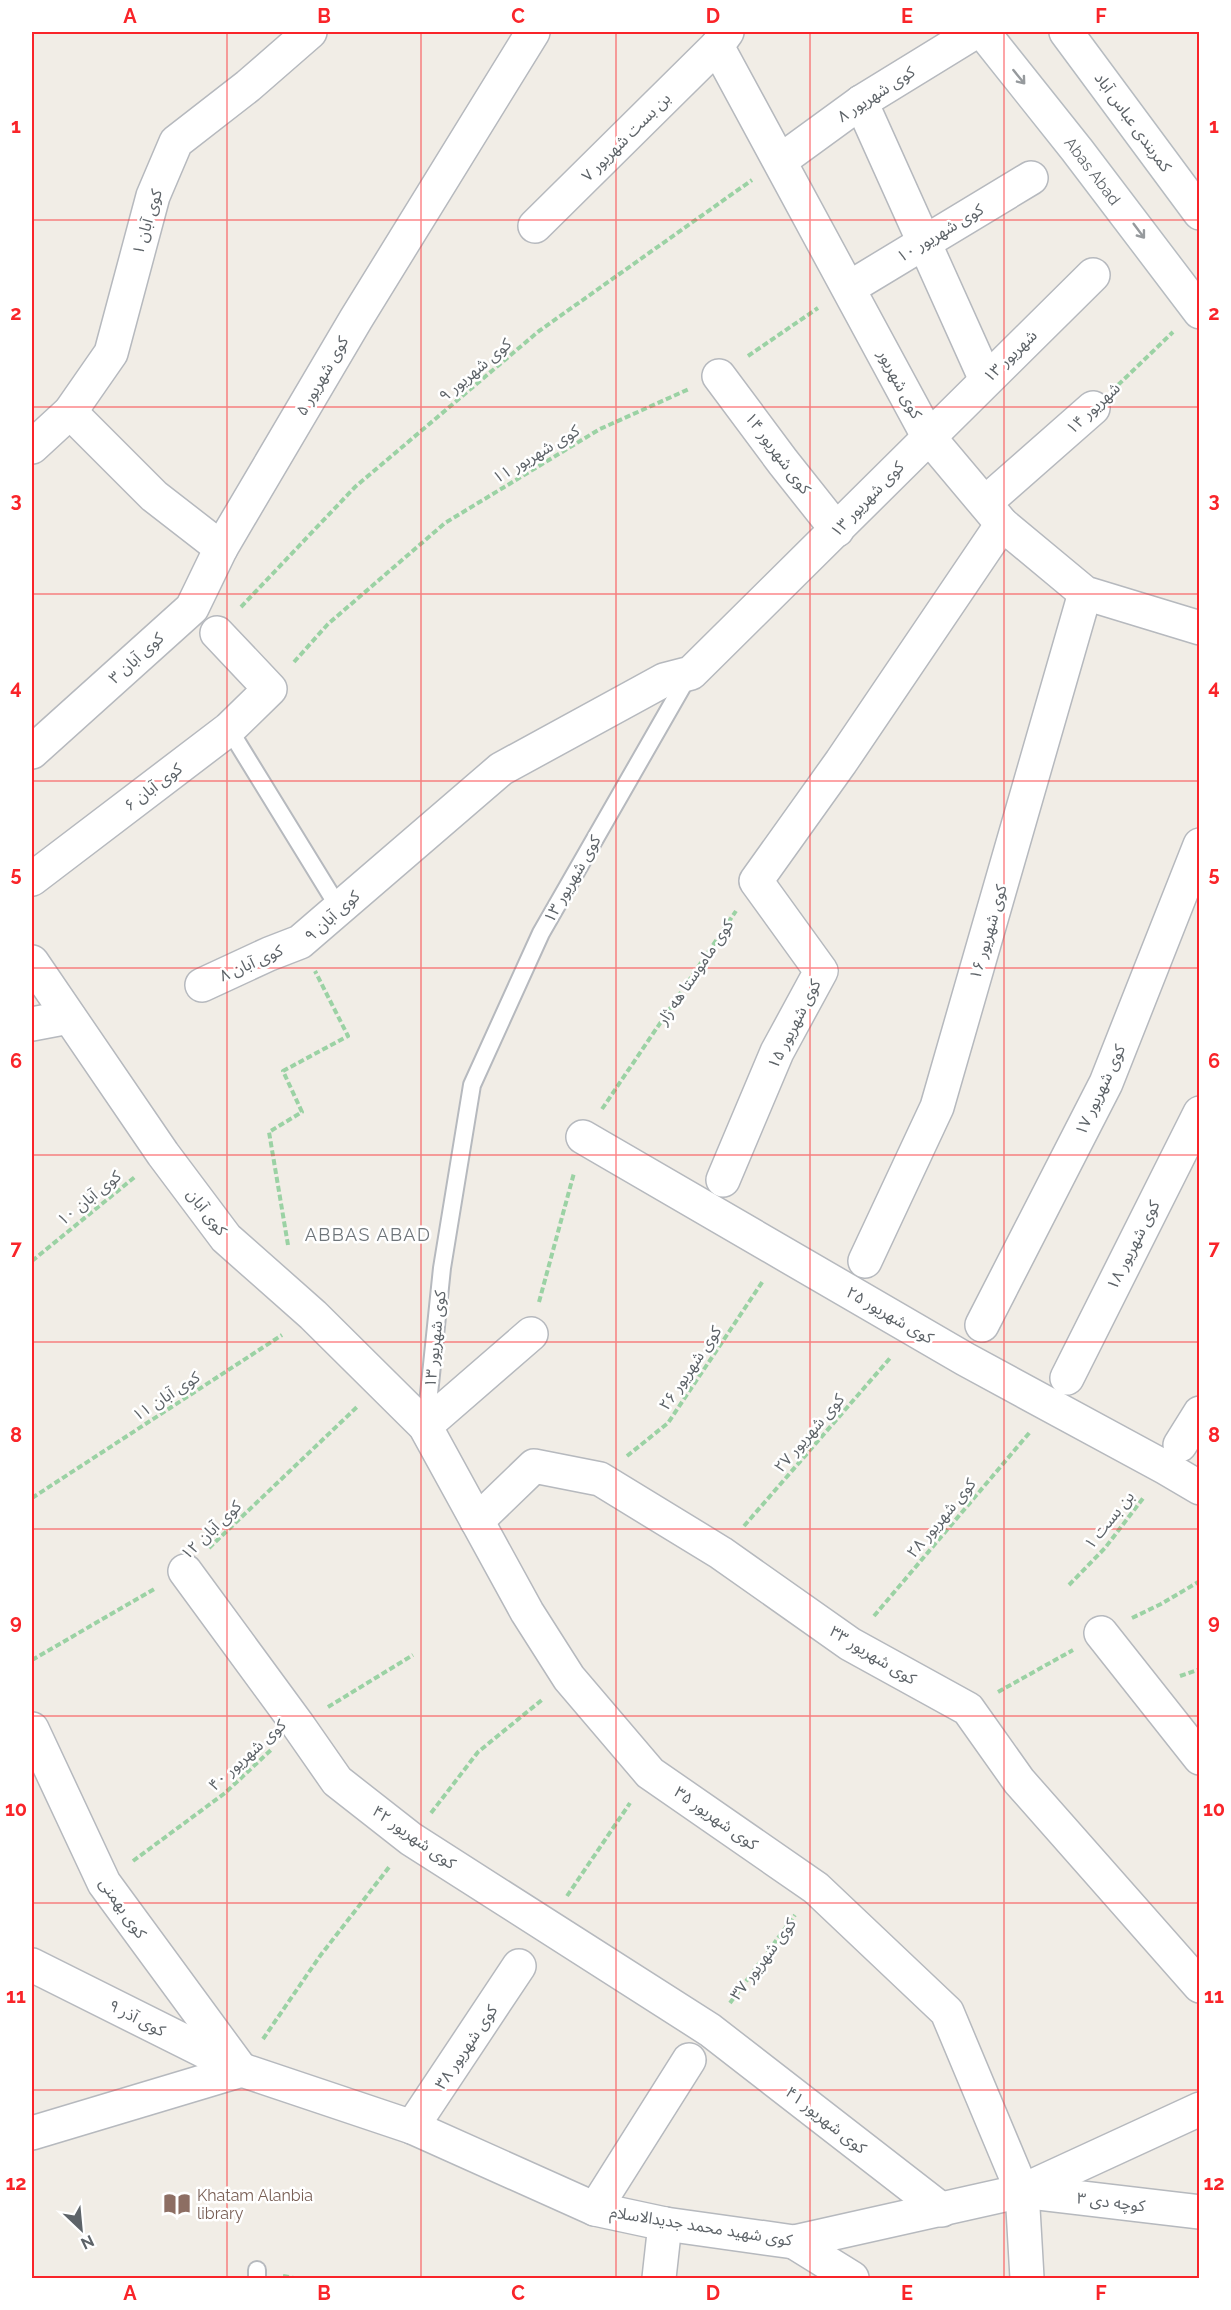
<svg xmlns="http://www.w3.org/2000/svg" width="1231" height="2310" viewBox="0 0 1231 2310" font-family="Raleway,'Noto Sans Arabic',sans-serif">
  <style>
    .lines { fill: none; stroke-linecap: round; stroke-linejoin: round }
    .lane-casing { stroke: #b6b9be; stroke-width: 20 }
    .street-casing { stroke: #b6b9be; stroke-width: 36 }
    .secondary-casing { stroke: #b7bcc1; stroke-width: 36 }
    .path { stroke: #9bd2a4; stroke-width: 4; stroke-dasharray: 6 3; stroke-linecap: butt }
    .lane { stroke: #fff; stroke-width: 16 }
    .street { stroke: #fff; stroke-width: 33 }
    .secondary { stroke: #fff; stroke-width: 33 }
    .oneway { stroke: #969a9d }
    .grid { fill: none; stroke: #f92429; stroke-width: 1.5; stroke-opacity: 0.55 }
    .labels { text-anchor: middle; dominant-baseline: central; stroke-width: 5; stroke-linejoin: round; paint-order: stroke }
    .street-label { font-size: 16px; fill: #5d6368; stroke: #fff }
    .education-label { font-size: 16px; fill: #785e54; stroke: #fff; text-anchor: start }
    .neighbourhood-label { font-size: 18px; letter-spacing: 1.5px; fill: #6e757a; stroke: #fff }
    .neatline { fill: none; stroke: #f92429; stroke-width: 2 }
    .grid-label { font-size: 20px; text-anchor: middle; font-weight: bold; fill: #f92429 }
  </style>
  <rect width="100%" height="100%" fill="#f1ede6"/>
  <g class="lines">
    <defs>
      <g id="lane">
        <path d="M229 729 339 908"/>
        <path d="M426 1423 442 1268 472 1085 541 933 690 673"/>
        <path d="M257 2278V2270"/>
      </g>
      <g id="street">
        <path d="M727 32 717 46 928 436 1002 524 1085 593 1200 628"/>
        <path d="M861 102 986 380"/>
        <path d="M780 161 861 102 975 32"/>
        <path d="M535 226 717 46"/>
        <path d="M849 288 1031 178"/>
        <path d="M719 376 783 462 837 530"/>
        <path d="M70 412 154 496 221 548 356 319 533 32"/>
        <path d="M32 447 70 412 111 353 153 196 176 142 248 86 310 32"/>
        <path d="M985 503 1093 408"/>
        <path d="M32 752 192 608 221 548"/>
        <path d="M32 879 229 729 270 689 217 633"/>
        <path d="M32 962 163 1154 226 1238 313 1315 425 1426 527 1612 569 1678 650 1773 816 1888 947 2012 1022 2191 1027 2278"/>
        <path d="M202 985 269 954 300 942 501 769 664 680 691 673C826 541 958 407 1093 275"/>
        <path d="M32 1024 69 1017"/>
        <path d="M583 1137 965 1359 1166 1468 1200 1488"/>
        <path d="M723 1180 777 1052 821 971 756 881 841 762 1002 524"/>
        <path d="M865 1261 937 1107 1085 593"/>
        <path d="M982 1325 1106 1083 1200 845"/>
        <path d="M1067 1378 1200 1113"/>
        <path d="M425 1426 531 1334"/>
        <path d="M1180 1445 1200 1413"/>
        <path d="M477 1521 534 1466 600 1479 721 1553 850 1644 968 1709 1019 1781 1200 1986"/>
        <path d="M185 1571 298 1725 337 1781 411 1839 710 2030 942 2210"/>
        <path d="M1101 1633 1200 1758"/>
        <path d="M32 1729 104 1883 239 2067"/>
        <path d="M32 1965 242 2070 412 2127 595 2209 665 2224 794 2242 1022 2191 1200 2109"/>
        <path d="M412 2127 519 1966"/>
        <path d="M32 2133 242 2070"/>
        <path d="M1022 2191 1200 2212"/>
        <path d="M595 2209 689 2060"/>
        <path d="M794 2242 852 2278"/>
        <path d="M659 2278 665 2224"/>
      </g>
      <g id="secondary">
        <path id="s1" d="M983 32 1077 150 1200 312"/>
        <path d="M1066 32 1200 213"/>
      </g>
    </defs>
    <use href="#lane" class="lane-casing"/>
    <use href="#street" class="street-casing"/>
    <use href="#secondary" class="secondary-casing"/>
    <g class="path">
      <path d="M748 356 818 308"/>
      <path d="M1118 385 1173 332"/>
      <path d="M241 607 355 487 539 331 752 180"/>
      <path d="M294 662 328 624 445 523 600 429 689 389"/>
      <path d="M602 1109 736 911"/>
      <path d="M288 1245 269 1132 302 1112 283 1071 348 1036 315 971"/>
      <path d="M32 1261 136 1176"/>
      <path d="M539 1302 574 1173"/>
      <path d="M627 1456 668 1423 763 1281"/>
      <path d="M32 1498 282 1335"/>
      <path d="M744 1526 891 1357"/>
      <path d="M209 1548 358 1406"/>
      <path d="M1069 1585 1105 1548 1144 1497"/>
      <path d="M874 1616 1030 1432"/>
      <path d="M1132 1618 1161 1604 1200 1581"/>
      <path d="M32 1660 156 1588"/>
      <path d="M1180 1676 1200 1669"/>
      <path d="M998 1692 1073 1650"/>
      <path d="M328 1707 413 1655"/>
      <path d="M431 1813 478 1752 543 1699"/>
      <path d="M133 1861 225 1793 272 1749"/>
      <path d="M567 1896 630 1803"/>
      <path d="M730 2003 795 1915"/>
      <path d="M263 2039 320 1956 390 1866"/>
      <path d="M283 2276 294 2278"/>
    </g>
    <use href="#lane" class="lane"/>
    <use href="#street" class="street"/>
    <use href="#secondary" class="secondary"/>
  </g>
  <defs><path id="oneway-shaft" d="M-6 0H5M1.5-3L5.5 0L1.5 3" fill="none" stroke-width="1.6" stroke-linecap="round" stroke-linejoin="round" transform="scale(1.5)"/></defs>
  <g class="oneway">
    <use href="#oneway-shaft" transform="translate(1019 77) rotate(51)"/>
    <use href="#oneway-shaft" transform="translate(1139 231) rotate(53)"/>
  </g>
  <path class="grid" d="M227 32V2278M421 32V2278M616 32V2278M810 32V2278M1004 32V2278M32 220H1200M32 407H1200M32 594H1200M32 781H1200M32 968H1200M32 1155H1200M32 1342H1200M32 1529H1200M32 1716H1200M32 1903H1200M32 2090H1200"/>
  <defs>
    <symbol id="library-bare" viewBox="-9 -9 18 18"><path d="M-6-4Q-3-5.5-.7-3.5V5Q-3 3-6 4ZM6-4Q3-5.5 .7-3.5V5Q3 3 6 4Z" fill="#8d6e63" stroke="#fff" stroke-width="2.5" paint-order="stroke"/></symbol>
  </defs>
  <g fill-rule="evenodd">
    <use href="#library-bare" x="158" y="2185" width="38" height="38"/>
  </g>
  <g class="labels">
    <g class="street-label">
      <text transform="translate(876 94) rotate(-33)">کوی شهریور ۸</text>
      <text transform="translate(1133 122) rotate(54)">کمربندی عباس آباد</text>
      <text transform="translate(626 137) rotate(-45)">بن بست شهریور ۷</text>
      <text stroke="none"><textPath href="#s1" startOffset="177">Abas Abad</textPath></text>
      <text transform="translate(147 222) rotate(-73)">کوی آبان ۱</text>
      <text transform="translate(940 233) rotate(-31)">کوی شهریور ۱۰</text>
      <text transform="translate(1010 356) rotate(-44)">شهریور ۱۳</text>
      <text transform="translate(475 370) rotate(-40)">کوی شهریور ۹</text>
      <text transform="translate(322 376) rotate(-60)">کوی شهریور ۵</text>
      <text transform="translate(900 384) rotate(62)">کوی شهریور</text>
      <text transform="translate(1093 408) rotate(-43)">شهریور ۱۴</text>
      <text transform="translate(778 453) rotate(53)">کوی شهریور ۱۴</text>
      <text transform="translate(536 454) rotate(-31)">کوی شهریور ۱۱</text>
      <text transform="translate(867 499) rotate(-46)">کوی شهریور ۱۳</text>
      <text transform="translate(136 658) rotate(-42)">کوی آبان ۳</text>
      <text transform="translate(153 787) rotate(-37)">کوی آبان ۶</text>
      <text transform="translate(572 879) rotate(-60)">کوی شهریور ۱۳</text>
      <text transform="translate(332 916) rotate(-42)">کوی آبان ۹</text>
      <text transform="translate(988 932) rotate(-74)">کوی شهریور ۱۶</text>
      <text transform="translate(251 963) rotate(-24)">کوی آبان ۸</text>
      <text transform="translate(695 972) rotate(-56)">کوی ماموستا هه ژار</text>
      <text transform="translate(794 1024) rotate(-63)">کوی شهریور ۱۵</text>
      <text transform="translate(1100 1090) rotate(-65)">کوی شهریور ۱۷</text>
      <text transform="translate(89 1198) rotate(-39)">کوی آبان ۱۰</text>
      <text transform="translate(207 1212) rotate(52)">کوی آبان</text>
      <text transform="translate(1133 1245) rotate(-63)">کوی شهریور ۱۸</text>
      <text transform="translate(890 1315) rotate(30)">کوی شهریور ۲۵</text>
      <text transform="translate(435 1339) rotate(-84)">کوی شهریور ۱۳</text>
      <text transform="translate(690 1368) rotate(-56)">کوی شهریور ۲۶</text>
      <text transform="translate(166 1396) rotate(-33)">کوی آبان ۱۱</text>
      <text transform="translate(809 1433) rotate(-49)">کوی شهریور ۲۷</text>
      <text transform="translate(941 1518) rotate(-50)">کوی شهریور ۲۸</text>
      <text transform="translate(1109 1520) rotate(-51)">بن بست ۱</text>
      <text transform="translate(211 1530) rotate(-44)">کوی آبان ۱۲</text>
      <text transform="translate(873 1655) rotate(31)">کوی شهریور ۳۳</text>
      <text transform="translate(247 1755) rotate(-42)">کوی شهریور ۴۰</text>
      <text transform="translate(716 1818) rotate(35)">کوی شهریور ۳۵</text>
      <text transform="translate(414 1837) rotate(35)">کوی شهریور ۴۲</text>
      <text transform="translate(123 1908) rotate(55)">کوی بهمنی</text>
      <text transform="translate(763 1959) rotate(-53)">کوی شهریور ۳۷</text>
      <text transform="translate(137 2018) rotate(27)">کوی آذر ۹</text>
      <text transform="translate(466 2047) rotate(-56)">کوی شهریور ۳۸</text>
      <text transform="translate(826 2120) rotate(38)">کوی شهریور ۴۱</text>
      <text transform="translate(1111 2202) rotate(7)">کوچه دی ۳</text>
      <text transform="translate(701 2226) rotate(9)">کوی شهید محمد جدیدالاسلام</text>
    </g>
    <g class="education-label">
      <text x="197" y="2195">Khatam Alanbia<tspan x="197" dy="18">library</tspan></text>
    </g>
    <g class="neighbourhood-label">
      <text x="368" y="1234">ABBAS ABAD</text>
    </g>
  </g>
  <rect width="1231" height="2310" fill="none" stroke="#ffffff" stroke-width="66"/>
  <g transform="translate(81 2229) rotate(154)" stroke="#ffffff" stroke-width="4.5" paint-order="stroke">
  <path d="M0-4.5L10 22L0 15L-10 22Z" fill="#5d6368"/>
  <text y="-9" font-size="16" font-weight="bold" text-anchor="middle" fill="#5d6368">N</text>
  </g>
  <rect x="33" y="33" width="1165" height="2244" class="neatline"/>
  <g class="grid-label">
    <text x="130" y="23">A</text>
    <text x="324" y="23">B</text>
    <text x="518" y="23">C</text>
    <text x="713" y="23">D</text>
    <text x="907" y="23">E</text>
    <text x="1101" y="23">F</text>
    <text x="16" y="133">1</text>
    <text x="1214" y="133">1</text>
    <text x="16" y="320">2</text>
    <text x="1214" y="320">2</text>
    <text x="16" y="507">3</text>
    <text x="1214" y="507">3</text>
    <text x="16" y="694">4</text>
    <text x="1214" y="694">4</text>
    <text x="16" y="881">5</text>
    <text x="1214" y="881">5</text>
    <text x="16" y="1068">6</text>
    <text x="1214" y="1068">6</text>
    <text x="16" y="1255">7</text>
    <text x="1214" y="1255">7</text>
    <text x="16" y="1442">8</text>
    <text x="1214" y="1442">8</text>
    <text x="16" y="1629">9</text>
    <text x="1214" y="1629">9</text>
    <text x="16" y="1816">10</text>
    <text x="1214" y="1816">10</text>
    <text x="16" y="2003">11</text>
    <text x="1214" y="2003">11</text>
    <text x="16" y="2190">12</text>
    <text x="1214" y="2190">12</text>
    <text x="130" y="2300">A</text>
    <text x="324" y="2300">B</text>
    <text x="518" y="2300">C</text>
    <text x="713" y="2300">D</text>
    <text x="907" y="2300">E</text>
    <text x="1101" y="2300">F</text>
  </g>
</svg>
